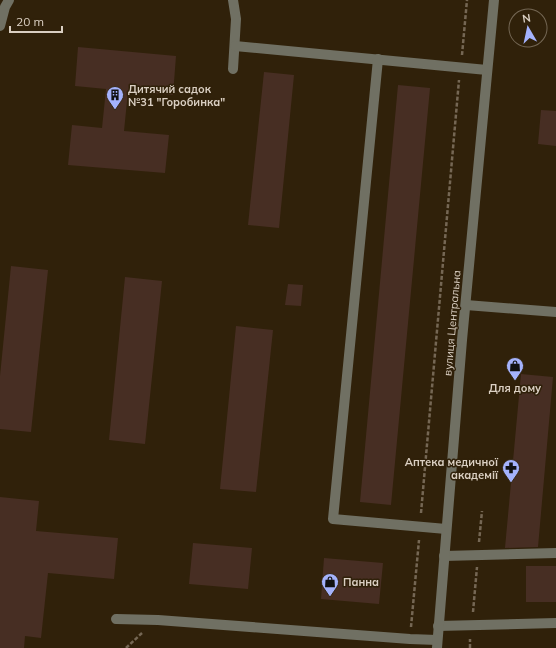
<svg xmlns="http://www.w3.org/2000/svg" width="556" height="648" viewBox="0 0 556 648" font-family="Mulish,sans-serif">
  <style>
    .building { fill: #472e23 }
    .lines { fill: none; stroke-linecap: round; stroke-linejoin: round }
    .path { stroke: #756754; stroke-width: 2.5; stroke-dasharray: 4 2; stroke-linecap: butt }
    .minor { stroke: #707063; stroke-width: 10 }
    .labels { text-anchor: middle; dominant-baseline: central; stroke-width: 3; stroke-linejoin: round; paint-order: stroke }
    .poi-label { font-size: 11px; font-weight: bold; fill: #dacfc2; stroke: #30210a; text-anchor: start }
    .street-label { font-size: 11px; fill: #dacfc2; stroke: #30210a }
  </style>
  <rect width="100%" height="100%" fill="#30210a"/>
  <g class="building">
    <path d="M78 47 176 56 173 95 128 91 124 131 169 135 165 173 68 165 72 125 102 128 106 89 75 86Z"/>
    <path d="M264 72 294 75 279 228 248 225Z"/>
    <path d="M398 85 430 88 391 505 360 502Z"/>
    <path d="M541 110 556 111V146L538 144Z"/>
    <path d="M11 266 48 270 31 432 0 429V376Z"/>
    <path d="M125 277 162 281 145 444 109 440Z"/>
    <path d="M288 284 303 285 301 306 285 305Z"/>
    <path d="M236 326 273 330 256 492 220 489Z"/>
    <path d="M521 374 553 377 538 547 505 548Z"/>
    <path d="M0 497 39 501 36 531 118 538 114 579 48 573 41 638 25 636 24 648H0Z"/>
    <path d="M193 543 252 548 248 589 189 584Z"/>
    <path d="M324 558 383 563 379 604 321 599Z"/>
    <rect x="526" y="566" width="30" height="36"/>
  </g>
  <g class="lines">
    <g class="path">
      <path d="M462 55 467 0"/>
      <path d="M421 513 459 80"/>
      <path d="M479 542 482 511"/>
      <path d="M473 612 477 567"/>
      <path d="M411 627 419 540"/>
      <path d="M126 648 142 633"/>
      <path d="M470 648V639"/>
    </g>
    <g class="minor">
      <path d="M233 0 236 19 233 69"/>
      <path d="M0 26 5 7 9 0"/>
      <path d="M235 46 487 70"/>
      <path d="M378 59 333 519 446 529"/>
      <path d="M466 305 556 312"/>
      <path d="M444 556 556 553"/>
      <path d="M116 619 158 620 410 639 437 640"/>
      <path d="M438 626 556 623"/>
      <path d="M437 648 462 340 494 0"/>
    </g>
  </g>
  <defs>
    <symbol id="building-pin" viewBox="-11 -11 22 30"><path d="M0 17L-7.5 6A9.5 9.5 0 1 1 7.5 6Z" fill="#a4b2fc" stroke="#30210a"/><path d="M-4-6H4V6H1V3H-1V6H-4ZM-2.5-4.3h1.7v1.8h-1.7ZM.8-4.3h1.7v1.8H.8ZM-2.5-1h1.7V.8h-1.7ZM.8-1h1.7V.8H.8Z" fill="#111"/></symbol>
    <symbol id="shop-pin" viewBox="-11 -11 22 30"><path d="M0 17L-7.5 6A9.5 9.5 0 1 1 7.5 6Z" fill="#a4b2fc" stroke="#30210a"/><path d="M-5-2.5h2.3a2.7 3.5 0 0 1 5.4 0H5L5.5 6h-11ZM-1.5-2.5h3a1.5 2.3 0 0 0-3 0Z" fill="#111"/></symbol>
    <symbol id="pharmacy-pin" viewBox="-11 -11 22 30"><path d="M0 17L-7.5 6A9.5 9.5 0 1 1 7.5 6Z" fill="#a4b2fc" stroke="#30210a"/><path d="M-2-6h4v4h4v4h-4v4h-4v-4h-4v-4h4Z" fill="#111"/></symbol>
  </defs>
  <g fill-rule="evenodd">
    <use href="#building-pin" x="105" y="85" width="20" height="27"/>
    <use href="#shop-pin" x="505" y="356" width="20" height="27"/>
    <use href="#pharmacy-pin" x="501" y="458" width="20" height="27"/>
    <use href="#shop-pin" x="320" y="572" width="20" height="27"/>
  </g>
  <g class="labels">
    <g class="poi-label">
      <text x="128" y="89">Дитячий садок<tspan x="128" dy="13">№31 "Горобинка"</tspan></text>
      <text x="515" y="388" text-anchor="middle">Для дому</text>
      <text x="498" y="462" text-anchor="end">Аптека медичної<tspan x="498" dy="13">академії</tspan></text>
      <text x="343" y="582">Панна</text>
    </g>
    <g class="street-label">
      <text transform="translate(452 323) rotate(-85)">вулиця Центральна</text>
    </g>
  </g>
  <g transform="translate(528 28) rotate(351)"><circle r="19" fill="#30210a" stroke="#746754"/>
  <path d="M0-3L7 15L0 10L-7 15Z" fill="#a4b2fc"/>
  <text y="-6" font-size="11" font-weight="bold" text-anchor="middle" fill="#dacfc2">N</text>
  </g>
  <path d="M10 26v6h52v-6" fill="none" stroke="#dacfc2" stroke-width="2"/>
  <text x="16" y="26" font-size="12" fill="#dacfc2" stroke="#30210a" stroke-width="3" paint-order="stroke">20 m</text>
</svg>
